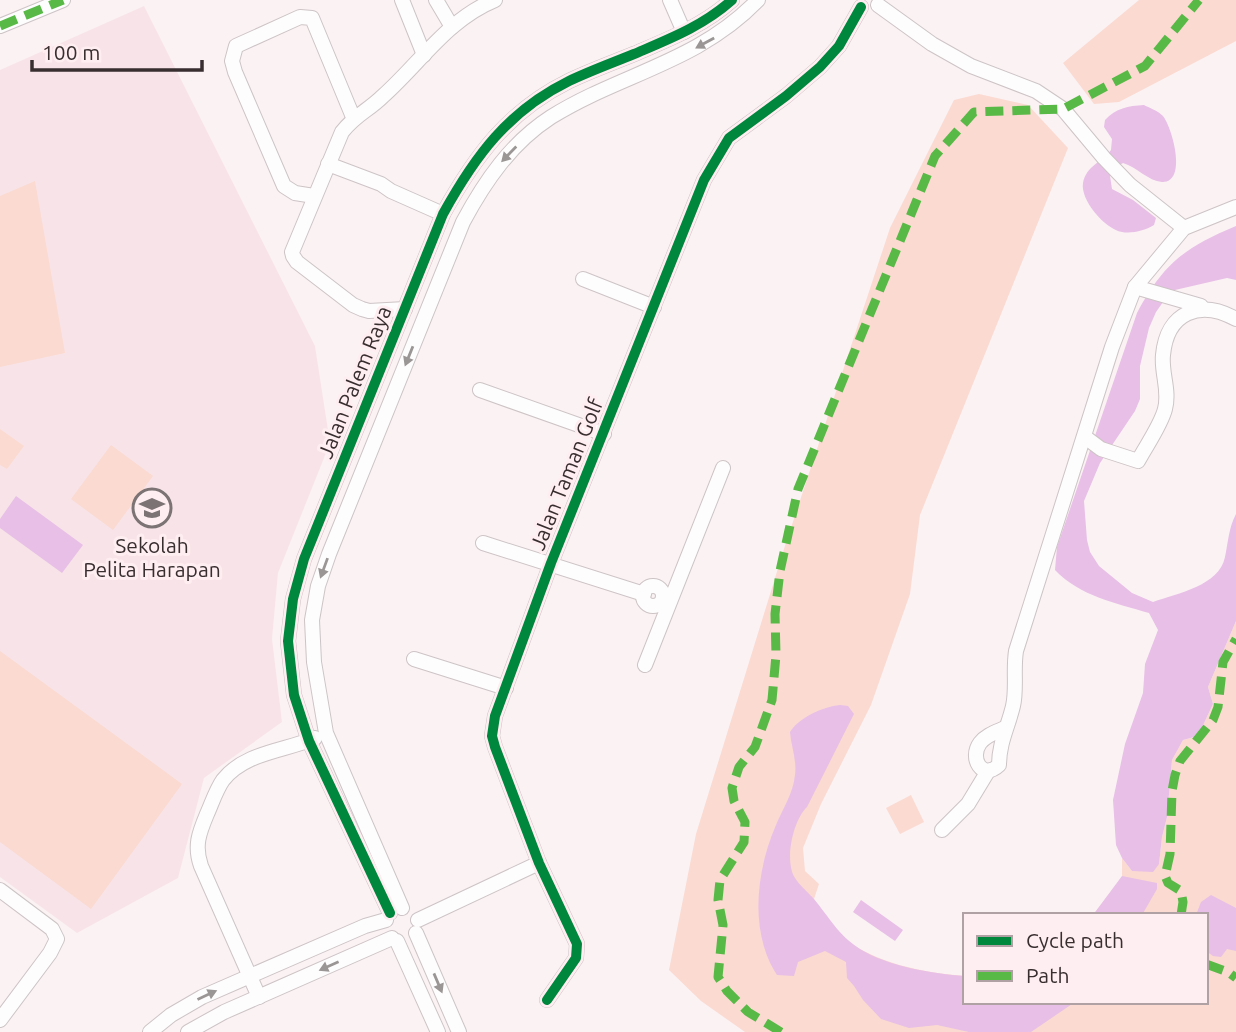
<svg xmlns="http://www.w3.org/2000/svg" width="1236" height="1032" viewBox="0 0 1236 1032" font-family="Ubuntu,sans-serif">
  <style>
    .built { fill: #f8e4e8 }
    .green { fill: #fbdad1 }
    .water { fill: #e8bfe6 }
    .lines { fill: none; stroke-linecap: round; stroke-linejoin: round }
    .minor-casing { stroke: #cdc4c6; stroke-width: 16 }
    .minor { stroke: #fefdfd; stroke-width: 14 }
    .quiet { stroke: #58b947; stroke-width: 9; stroke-dasharray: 18 9; stroke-linecap: butt }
    .cycleway-casing { stroke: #ffeef1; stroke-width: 15 }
    .cycleway { stroke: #00873e; stroke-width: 10 }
    .oneway { fill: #9b9696 }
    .labels { text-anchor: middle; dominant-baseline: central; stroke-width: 6; stroke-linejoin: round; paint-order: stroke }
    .street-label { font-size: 21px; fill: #382e30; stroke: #ffeef1 }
    .poi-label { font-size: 21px; fill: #382e30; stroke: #ffeef1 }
  </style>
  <rect width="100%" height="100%" fill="#fbf2f4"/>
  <path class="built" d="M144 6 315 346 330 443 278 573 272 639 282 722 204 778 178 878 77 933 0 877V70Z"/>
  <g class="green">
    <path d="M1139 0H1236V41L1119 102 1094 104 1063 63Z"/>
    <path d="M979 94 1028 105 1068 148 920 515 910 594 871 705 821 804 803 848 805 871 819 884 814 899C822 910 830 925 840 935 872 963 924 973 965 976V1002H1206V915H1093L1122 877V858L1132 871 1159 864 1162 837 1167 817 1172 760 1183 740 1198 736 1213 704 1208 687 1236 621V1032H745L701 1001 669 970 696 834 784 549 890 228 954 100Z"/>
    <path d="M35 181 65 353 0 367V196Z"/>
    <path d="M0 429 24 446 7 469 0 465Z"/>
    <path d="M111 445 153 476 113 530 71 499Z"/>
    <path d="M0 651 182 784 91 909 0 842Z"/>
    <path d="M911 795 924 822 900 834 886 808Z"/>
  </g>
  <g class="water">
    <path d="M1144 105C1150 108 1158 111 1163 116 1172 127 1188 183 1162 182 1148 181 1137 167 1123 163L1115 168 1110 176 1112 189 1133 200 1156 218 1154 225C1146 230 1132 234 1122 232 1105 229 1080 200 1083 183 1086 166 1102 162 1111 150L1112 139 1104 127 1105 120C1116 108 1128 106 1144 105Z"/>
    <path d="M1236 226V280L1227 278 1175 290 1168 295 1156 312 1149 328 1140 366V399L1135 411 1100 463 1084 501 1087 540 1090 552 1099 566 1132 593 1153 602C1178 593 1219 586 1225 557 1228 542 1229 527 1236 514V621L1208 687 1213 704 1198 736 1183 740 1172 760 1167 817 1162 837 1159 864 1153 872 1132 871 1122 858 1116 845 1113 800 1125 744 1143 693 1145 664 1158 630 1149 613C1115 603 1080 596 1055 570L1057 547 1137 313C1164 263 1184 248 1236 226Z"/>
    <path d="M16 496 83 545 62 573 0 528V519Z"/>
    <path d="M840 705 848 706 854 714 807 807C793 820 784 861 795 878 799 885 807 891 813 898 830 918 838 935 860 949 887 966 934 974 965 976V1002H1075L1031 1032H969L937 1025 909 1028 881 1019 863 1000 854 986 847 978 846 962 825 951 798 962 794 976 777 975C749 932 756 871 776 825 783 808 793 794 795 775 797 760 791 746 790 732 800 717 822 707 840 705Z"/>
    <path d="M1122 876 1157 883V889L1142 915H1093Z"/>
    <path d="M1211 895 1236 908V951L1227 949 1221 957 1213 956 1206 951V915H1196L1201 902Z"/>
    <path d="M861 900 903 930 895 941 853 912Z"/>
  </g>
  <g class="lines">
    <defs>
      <g id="minor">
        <path d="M402 0 424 55"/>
        <path d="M436 0 452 27"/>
        <path d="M670 0 684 32"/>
        <path d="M878 5 932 44 971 66 1036 91 1063 109 1104 158 1130 185 1184 228"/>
        <path d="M0 26 63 0"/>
        <path d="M328 164 381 184 391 191 443 214"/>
        <path d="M314 196 295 193 284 186 235 72 232 61 236 46 300 17 312 18 353 117"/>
        <path d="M583 279 654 307"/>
        <path d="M1135 287 1201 306"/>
        <path d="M405 309 369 311 362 309 353 305 297 262 293 256 292 252 342 132C356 114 368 111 383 96 420 63 448 19 495 0"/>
        <path d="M480 390 604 434"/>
        <path d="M1085 437 1101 449 1138 461C1146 446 1161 425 1165 409 1170 390 1161 373 1163 355 1167 312 1200 299 1236 319"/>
        <path d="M483 543 644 594"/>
        <circle cx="653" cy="596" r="10"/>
        <path d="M414 659 506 688"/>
        <path d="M645 665 723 468"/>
        <path d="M1005 728C996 732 986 735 980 743 969 758 982 781 999 765 999 743 1008 727 1013 706 1017 689 1013 670 1016 651L1112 347 1135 287 1184 228 1236 207"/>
        <path d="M942 830 968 804 988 771"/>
        <path d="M0 890 52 929 57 939 50 953 0 1020"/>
        <path d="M402 908 326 733 314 662 312 620 318 586 329 554 463 222C485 181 511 143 551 117 622 73 697 63 758 0"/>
        <path d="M390 913 309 741 294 695 288 641 293 599 304 559 443 214C475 156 508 111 569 81 590 71 612 63 634 54 669 39 703 26 732 0"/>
        <path d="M418 920 539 863"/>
        <path d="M416 933 459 1032"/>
        <path d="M397 941 438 1032"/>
        <path d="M259 997 201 866C194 846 199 833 207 814 212 803 216 790 223 780 245 752 285 751 315 738"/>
        <path d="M547 1000 576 958 577 944 539 863 495 747 492 736 495 716 551 563 704 180 729 138 786 96 820 67 839 46 861 7"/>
        <path d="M150 1032 171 1015 202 997 365 926 386 920"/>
        <path d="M188 1032 224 1012 392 938"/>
      </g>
    </defs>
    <use href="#minor" class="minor-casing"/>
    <use href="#minor" class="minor"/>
    <g class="quiet">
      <path d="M0 26 63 0"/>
      <path d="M1181 915 1183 902 1181 891 1168 883 1165 876 1170 854 1172 791 1175 775 1180 761 1213 720 1218 707 1223 662 1236 639"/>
      <path d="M1206 964 1228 972 1236 978"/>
      <path d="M781 1032 748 1012 727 991 718 977 723 925 718 900 720 880 744 842 745 822 734 801 732 788 739 767 755 747 772 700 776 655 775 614 780 571 798 489 935 156 974 112 1063 109 1145 66 1199 0"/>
    </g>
    <defs>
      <g id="cycleway">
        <path d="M390 913 309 741 294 695 288 641 293 599 304 559 443 214C475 156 508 111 569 81 590 71 612 63 634 54 669 39 703 26 732 0"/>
        <path d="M547 1000 576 958 577 944 539 863 495 747 492 736 495 716 551 563 704 180 729 138 786 96 820 67 839 46 861 7"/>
      </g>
    </defs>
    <use href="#cycleway" class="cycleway-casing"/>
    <use href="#cycleway" class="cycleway"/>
  </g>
  <defs><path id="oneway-solid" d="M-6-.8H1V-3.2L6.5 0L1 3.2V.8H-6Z" transform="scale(1.75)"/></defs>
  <g class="oneway">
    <use href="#oneway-solid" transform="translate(705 43) rotate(151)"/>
    <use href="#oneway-solid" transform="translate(509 154) rotate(134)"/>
    <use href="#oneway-solid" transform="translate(409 356) rotate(112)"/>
    <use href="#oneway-solid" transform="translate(324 568) rotate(110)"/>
    <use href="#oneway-solid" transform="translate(329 966) rotate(156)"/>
    <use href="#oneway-solid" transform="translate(438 983) rotate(67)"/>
    <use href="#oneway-solid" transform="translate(207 995) rotate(-25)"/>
  </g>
  <defs>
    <symbol id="school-ring" viewBox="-11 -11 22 22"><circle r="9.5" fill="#ffeef1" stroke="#7c7375" stroke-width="1.5"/><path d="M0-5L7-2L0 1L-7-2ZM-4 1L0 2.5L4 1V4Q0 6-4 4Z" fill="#7c7375"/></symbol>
  </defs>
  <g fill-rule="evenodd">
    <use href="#school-ring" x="130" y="486" width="44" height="44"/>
  </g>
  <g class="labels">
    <g class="street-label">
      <text transform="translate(354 382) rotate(-68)">Jalan Palem Raya</text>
      <text transform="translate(566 474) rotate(-68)">Jalan Taman Golf</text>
    </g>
    <g class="poi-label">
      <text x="152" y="545">Sekolah<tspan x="152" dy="24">Pelita Harapan</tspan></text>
    </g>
  </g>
  <rect x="963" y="913" width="245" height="91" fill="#ffeef1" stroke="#afa1a4" stroke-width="2"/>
  <rect x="977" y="936" width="35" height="10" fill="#00873e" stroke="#afa1a4" stroke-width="2"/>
  <text x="1026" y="948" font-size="21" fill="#382e30">Cycle path</text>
  <rect x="977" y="971" width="35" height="10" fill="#58b947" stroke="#afa1a4" stroke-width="2"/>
  <text x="1026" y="983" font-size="21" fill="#382e30">Path</text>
  <path d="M32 60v10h170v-10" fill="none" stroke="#382e30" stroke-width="3.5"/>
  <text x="42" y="60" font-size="21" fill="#382e30" stroke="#ffeef1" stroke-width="5" paint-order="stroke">100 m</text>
</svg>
